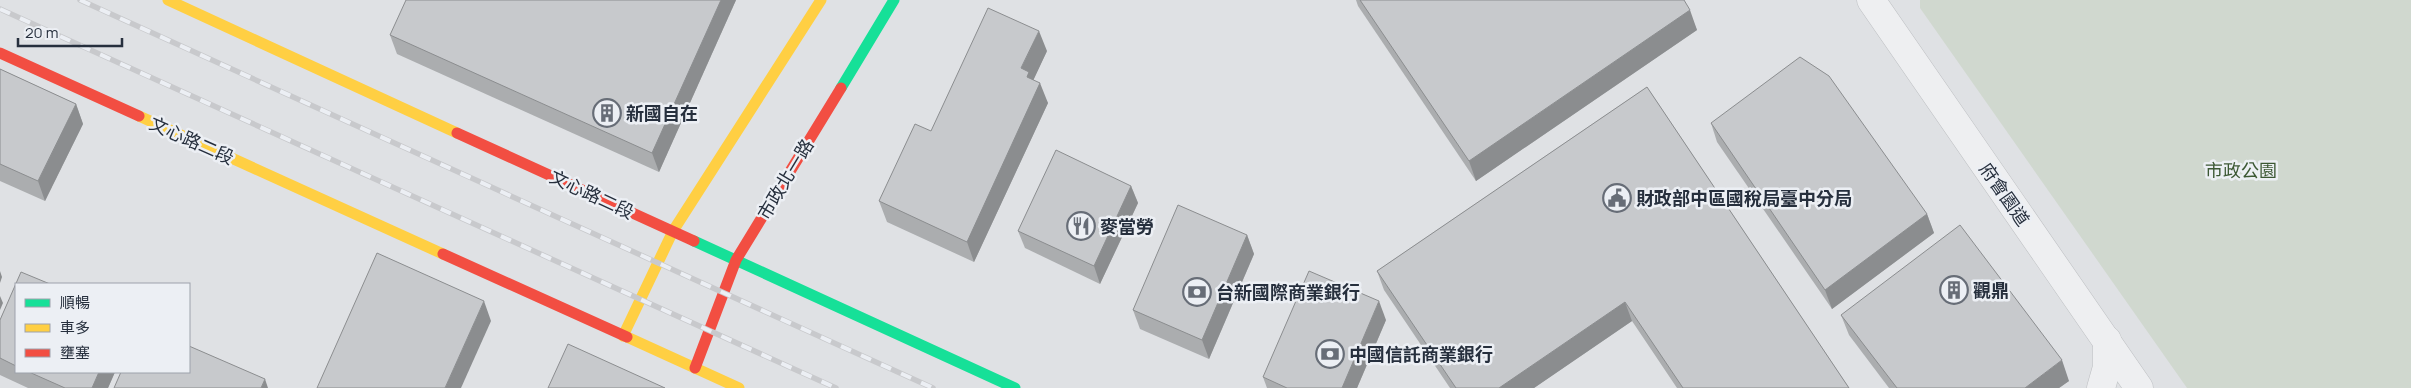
<svg xmlns="http://www.w3.org/2000/svg" width="2411" height="388" viewBox="0 0 2411 388" font-family="Manrope,'Noto Sans TC',sans-serif">
  <style>
    .green { fill: #d0d8cf }
    .lines { fill: none; stroke-linecap: round; stroke-linejoin: round }
    .street-casing { stroke: #bdbfc2; stroke-width: 29 }
    .street { stroke: #eeeff1; stroke-width: 28 }
    .fast { stroke: #16e098; stroke-width: 11 }
    .slow { stroke: #ffcf43; stroke-width: 11 }
    .jam { stroke: #f24e42; stroke-width: 11 }
    .rail-casing { stroke: #c8c9cc; stroke-width: 5.5 }
    .rail { stroke: #eceff4; stroke-width: 4; stroke-dasharray: 11; stroke-linecap: butt }
    .wall { fill: #abadaf }
    .shaded-wall { fill: #8b8d8f }
    .building { fill: #c7c9cc; stroke: #8b8d8f }
    .labels { text-anchor: middle; dominant-baseline: central; stroke-width: 5; stroke-linejoin: round; paint-order: stroke }
    .poi-label { font-size: 18px; font-weight: bold; fill: #262f3d; stroke: #eceff4; text-anchor: start }
    .street-label { font-size: 18px; fill: #262f3d; stroke: #eceff4 }
    .park-label { font-size: 18px; fill: #3c5834; stroke: #eceff4 }
  </style>
  <rect width="100%" height="100%" fill="#dfe1e4"/>
  <path class="green" d="M1920 0H2411V388H2187L1920 8Z"/>
  <g class="lines">
    <defs>
      <g id="street">
        <path d="M1871 0 2139 388"/>
        <path d="M2101 388 2107 367V340"/>
      </g>
    </defs>
    <use href="#street" class="street-casing"/>
    <use href="#street" class="street"/>
    <g class="fast">
      <path d="M841 88 894 0"/>
      <path d="M694 241 1015 388"/>
    </g>
    <g class="slow">
      <path d="M168 0 457 133"/>
      <path d="M139 116 443 254"/>
      <path d="M623 336 673 231 821 0"/>
      <path d="M627 337 739 388"/>
    </g>
    <g class="jam">
      <path d="M0 53 139 116"/>
      <path d="M457 133 694 241"/>
      <path d="M443 254 627 337"/>
      <path d="M695 368 736 260 841 88"/>
    </g>
    <defs>
      <g id="rail">
        <path d="M80 0 933 388"/>
        <path d="M0 9 836 388"/>
      </g>
    </defs>
    <use href="#rail" class="rail-casing"/>
    <use href="#rail" class="rail"/>
  </g>
  <g class="wall">
    <path d="M736 0 659 172 397 54 390 35Z"/>
    <path d="M1356 0H1684L1697 30 1476 181 1358 6Z"/>
    <path d="M1047 51 1033 80 1048 103 974 262 887 222 879 201 931 131Z"/>
    <path d="M0 69 76 104 83 124 45 201 0 181Z"/>
    <path d="M1647 87 1849 388H1677L1632 321 1534 388H1450L1384 290 1377 271Z"/>
    <path d="M1711 123 1927 214 1934 233 1832 309 1717 142Z"/>
    <path d="M1131 186 1138 203 1100 284 1025 248 1018 231Z"/>
    <path d="M1247 235 1254 254 1209 359 1140 329 1133 310Z"/>
    <path d="M16 284V372H115L108 388H28L0 375V320Z"/>
    <path d="M1841 315 2069 381 2059 388H1889L1849 335Z"/>
    <path d="M1386 320 1357 388H1267L1263 377Z"/>
  </g>
  <g class="shaded-wall">
    <path d="M721 0H736L659 172 652 153Z"/>
    <path d="M1690 10 1697 30 1476 181 1469 161Z"/>
    <path d="M1039 31 1047 51 1033 81 1040 83 1048 103 974 262 967 242 1021 68Z"/>
    <path d="M76 104 83 124 45 201 38 181Z"/>
    <path d="M1131 186 1138 203 1100 284 1094 266Z"/>
    <path d="M1927 214 1934 233 1832 309 1825 290Z"/>
    <path d="M1247 235 1254 254 1209 359 1202 340Z"/>
    <path d="M0 271 2 277 0 283Z"/>
    <path d="M0 296 3 303 0 310Z"/>
    <path d="M484 301 491 321 461 388H445Z"/>
    <path d="M1379 301 1386 320 1357 388H1342Z"/>
    <path d="M1625 302 1632 321 1534 388H1499Z"/>
    <path d="M2062 360 2069 381 2059 388H2025Z"/>
    <path d="M99 372H115L108 388H92Z"/>
    <path d="M265 379 268 388H261Z"/>
  </g>
  <g class="building">
    <path d="M406 0H721L652 153 390 35Z"/>
    <path d="M1360 0H1684L1690 10 1469 161Z"/>
    <path d="M988 8 1039 31 1021 68 1029 72 1027 77 1040 83 967 242 879 201 915 124 931 131Z"/>
    <path d="M1800 57 1829 76 1927 214 1825 290 1711 123Z"/>
    <path d="M0 69 76 104 38 181 0 164Z"/>
    <path d="M1647 87 1849 388H1683L1625 302 1499 388H1456L1377 271Z"/>
    <path d="M1056 150 1131 186 1094 266 1018 231Z"/>
    <path d="M1178 205 1247 235 1202 340 1133 310Z"/>
    <path d="M1960 225 2062 360 2025 388H1897L1841 315Z"/>
    <path d="M377 253 484 301 445 388H317Z"/>
    <path d="M1309 271 1379 301 1342 388H1287L1263 377Z"/>
    <path d="M21 272 50 284H16V366L0 358V320Z"/>
    <path d="M568 344 665 388H548Z"/>
    <path d="M189 346 265 379 261 388H114L121 372H189Z"/>
    <path d="M29 372H99L92 388H65Z"/>
  </g>
  <defs>
    <symbol id="building-ring" viewBox="-11 -11 22 22"><circle r="9.5" fill="#eceff4" stroke="#676d77" stroke-width="1.5"/><path d="M-4-6H4V6H1V3H-1V6H-4ZM-2.5-4.3h1.7v1.8h-1.7ZM.8-4.3h1.7v1.8H.8ZM-2.5-1h1.7V.8h-1.7ZM.8-1h1.7V.8H.8Z" fill="#676d77"/></symbol>
    <symbol id="civic-ring" viewBox="-11 -11 22 22"><circle r="9.5" fill="#eceff4" stroke="#676d77" stroke-width="1.5"/><path d="M-.6-6.5H3V-4.5H.6V-3L4-1V1h2V6H-6V1h2V-1L-.6-3ZM-1.2 2.5V6h2.4V2.5Z" fill="#676d77"/></symbol>
    <symbol id="restaurant-ring" viewBox="-11 -11 22 22"><circle r="9.5" fill="#eceff4" stroke="#676d77" stroke-width="1.5"/><path d="M-5-6h1v4h1v-4h1v4h1v-4h1v5L-1.5 .5V6h-2V.5L-5-1ZM5-6V6H3V1.5H1.5Q1.5-4 5-6Z" fill="#676d77"/></symbol>
    <symbol id="bank-ring" viewBox="-11 -11 22 22"><circle r="9.5" fill="#eceff4" stroke="#676d77" stroke-width="1.5"/><path d="M-6-4H6V4H-6ZM0-2.3a2.3 2.3 0 1 0 0 4.6a2.3 2.3 0 1 0 0-4.6Z" fill="#676d77"/></symbol>
  </defs>
  <g fill-rule="evenodd">
    <use href="#building-ring" x="591" y="97" width="32" height="32"/>
    <use href="#civic-ring" x="1601" y="182" width="32" height="32"/>
    <use href="#restaurant-ring" x="1065" y="210" width="32" height="32"/>
    <use href="#building-ring" x="1938" y="274" width="32" height="32"/>
    <use href="#bank-ring" x="1181" y="276" width="32" height="32"/>
    <use href="#bank-ring" x="1314" y="338" width="32" height="32"/>
  </g>
  <g class="labels">
    <g class="poi-label">
      <text x="626" y="113">新國自在</text>
      <text x="1636" y="198">財政部中區國稅局臺中分局</text>
      <text x="1100" y="226">麥當勞</text>
      <text x="1973" y="290">觀鼎</text>
      <text x="1216" y="292">台新國際商業銀行</text>
      <text x="1349" y="354">中國信託商業銀行</text>
    </g>
    <g class="street-label">
      <text transform="translate(192 140) rotate(24)">文心路二段</text>
      <text transform="translate(785 179) rotate(-59)">市政北一路</text>
      <text transform="translate(592 194) rotate(25)">文心路二段</text>
      <text transform="translate(2005 194) rotate(55)">府會園道</text>
    </g>
    <g class="park-label">
      <text x="2241" y="170">市政公園</text>
    </g>
  </g>
  <rect x="15" y="283" width="175" height="90" fill="#eceff4" stroke="#9da2ab"/>
  <rect x="25" y="299" width="25" height="8" fill="#16e098" stroke="#9da2ab"/>
  <text x="60" y="308" font-size="15" fill="#262f3d">順暢</text>
  <rect x="25" y="324" width="25" height="8" fill="#ffcf43" stroke="#9da2ab"/>
  <text x="60" y="333" font-size="15" fill="#262f3d">車多</text>
  <rect x="25" y="349" width="25" height="8" fill="#f24e42" stroke="#9da2ab"/>
  <text x="60" y="358" font-size="15" fill="#262f3d">壅塞</text>
  <path d="M18 38v8h104v-8" fill="none" stroke="#262f3d" stroke-width="2.5"/>
  <text x="25" y="38" font-size="15" fill="#262f3d" stroke="#eceff4" stroke-width="4" paint-order="stroke">20 m</text>
</svg>
